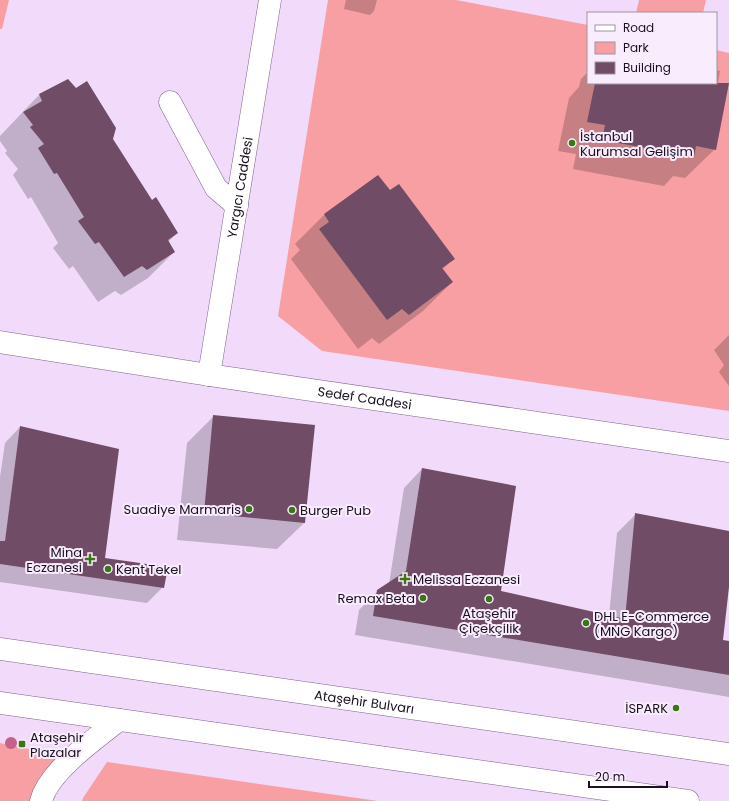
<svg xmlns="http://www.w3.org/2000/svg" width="729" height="801" viewBox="0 0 729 801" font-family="Poppins,sans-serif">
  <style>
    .green { fill: #f89fa3 }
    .shadow { fill: #0003 }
    .building { fill: #704c66 }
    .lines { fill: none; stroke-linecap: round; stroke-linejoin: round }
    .minor-casing { stroke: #7d6386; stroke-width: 23 }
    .major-casing { stroke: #7d6386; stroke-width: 23 }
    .minor { stroke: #fff; stroke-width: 22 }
    .major { stroke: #fff; stroke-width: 22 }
    .tree { fill: #c3628a }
    .poi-dot { fill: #397712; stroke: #f8ecfd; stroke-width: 1.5 }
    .labels { text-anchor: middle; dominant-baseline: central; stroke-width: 4; stroke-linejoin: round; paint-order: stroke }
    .poi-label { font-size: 13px; fill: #1a101e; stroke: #f8ecfd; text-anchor: start }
    .street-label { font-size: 13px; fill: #1a101e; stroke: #f8ecfd }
  </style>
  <rect width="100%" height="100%" fill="#f2dafa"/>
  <g class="green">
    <path d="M0 0H9L2 29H0Z"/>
    <path d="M328 0H456L588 25V83H716V50L729 53V411L322 351 278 316Z"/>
    <path d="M639 0H706L703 13H636Z"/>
    <path d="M0 743 59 755 40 788 37 801H0Z"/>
    <path d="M107 762 378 801H82L83 798Z"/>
  </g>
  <g class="shadow">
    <path d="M346 0H377L374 11 370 15 344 9Z"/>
    <path d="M716 70 720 71 718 83 715 149 685 178 673 176 664 186 573 169 576 154 558 151 569 98 579 87 581 79 588 72V83H716Z"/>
    <path d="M67 80 112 139 152 201 177 233 168 242 174 252 148 278 121 295 115 291 98 302 73 266 69 269 53 248 58 243 31 197 28 199 13 175 18 169 5 153 7 151 0 141V136L39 95Z"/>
    <path d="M390 192 453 259 443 269 452 282 423 311 379 344 372 338 358 349 291 259 300 250 295 244 324 215Z"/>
    <path d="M729 335V386L719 372 724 365 714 350Z"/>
    <path d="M214 416 304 523 277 549 177 540 187 443Z"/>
    <path d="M20 427 104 558 163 587 147 603 0 582V477L5 443Z"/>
    <path d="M422 469 500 592 609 616 617 533 636 514 729 532V577L722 641 729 642V697L355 635 359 610 378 591 389 584 404 488Z"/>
  </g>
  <g class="building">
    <path d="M68 79 76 88 87 81 116 128 113 139 152 200 156 197 178 233 168 240 175 252 147 270 142 266 124 277 99 242 95 244 78 221 84 217 57 173 54 174 38 148 44 144 30 127 33 125 23 112 42 101 39 94Z"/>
    <path d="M595 83H729L716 150 696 146 694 157 602 140 605 125 587 122Z"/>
    <path d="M378 175 390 190 399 184 455 259 442 268 453 282 409 315 402 309 387 320 319 229 329 222 324 214Z"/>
    <path d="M213 415 315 425 305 523 204 513Z"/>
    <path d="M20 426 119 449 105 558 168 567 164 588 0 564V541H5Z"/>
    <path d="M422 468 516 486 501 591 625 619 635 513 729 531V587L723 640 729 641V675L373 616 377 590 406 571Z"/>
  </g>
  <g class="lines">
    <defs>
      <g id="minor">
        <path d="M170 102 216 188 237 206"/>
        <path id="s1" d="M0 342 209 375 729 451"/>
        <path id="s2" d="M209 375 270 0"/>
        <path d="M41 801C49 771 95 739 119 720"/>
      </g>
      <g id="major">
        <path id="s3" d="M0 649 729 754"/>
        <path d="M0 703 688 801"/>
      </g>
    </defs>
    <use href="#minor" class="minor-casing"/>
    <use href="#major" class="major-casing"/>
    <use href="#minor" class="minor"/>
    <use href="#major" class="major"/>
  </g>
  <circle class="tree" cx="11" cy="743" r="6"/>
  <g class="poi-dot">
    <circle cx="572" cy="143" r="4"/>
    <circle cx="249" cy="509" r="4"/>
    <circle cx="292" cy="510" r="4"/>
    <path d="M88 553h4v4h4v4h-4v4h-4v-4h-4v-4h4z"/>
    <circle cx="108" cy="569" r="4"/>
    <path d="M403 573h4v4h4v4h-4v4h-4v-4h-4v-4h4z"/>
    <circle cx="423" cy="598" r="4"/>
    <circle cx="489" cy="599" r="4"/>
    <circle cx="586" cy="623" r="4"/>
    <circle cx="676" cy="708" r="4"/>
    <rect x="18" y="740" width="8" height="8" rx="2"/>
  </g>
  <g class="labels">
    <g class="poi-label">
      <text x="580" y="136">İstanbul<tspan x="580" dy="15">Kurumsal Gelişim</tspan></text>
      <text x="241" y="509" text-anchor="end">Suadiye Marmaris</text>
      <text x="300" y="510">Burger Pub</text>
      <text x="82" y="552" text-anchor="end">Mina<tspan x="82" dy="15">Eczanesi</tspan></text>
      <text x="116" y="569">Kent Tekel</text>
      <text x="413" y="579">Melissa Eczanesi</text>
      <text x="415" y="598" text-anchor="end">Remax Beta</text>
      <text x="489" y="613" text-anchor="middle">Ataşehir<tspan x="489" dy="15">Çiçekçilik</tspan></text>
      <text x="594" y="616">DHL E-Commerce<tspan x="594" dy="15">(MNG Kargo)</tspan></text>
      <text x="668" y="708" text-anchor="end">İSPARK</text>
      <text x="30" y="737">Ataşehir<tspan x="30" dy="15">Plazalar</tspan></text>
    </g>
    <g class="street-label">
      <text stroke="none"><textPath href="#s2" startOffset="190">Yargıcı Caddesi</textPath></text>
      <text stroke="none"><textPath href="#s1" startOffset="369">Sedef Caddesi</textPath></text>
      <text stroke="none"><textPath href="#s3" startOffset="368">Ataşehir Bulvarı</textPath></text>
    </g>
  </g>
  <rect x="587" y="12" width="130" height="72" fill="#f8ecfd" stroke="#9f94a4"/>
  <rect x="595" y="25" width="20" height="6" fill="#ffffff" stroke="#9f94a4"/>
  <text x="623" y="32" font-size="12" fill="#1a101e">Road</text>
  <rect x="595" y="42" width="20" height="12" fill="#f89fa3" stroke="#9f94a4"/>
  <text x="623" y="52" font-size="12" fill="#1a101e">Park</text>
  <rect x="595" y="62" width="20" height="12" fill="#704c66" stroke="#9f94a4"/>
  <text x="623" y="72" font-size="12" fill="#1a101e">Building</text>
  <path d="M589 781v6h78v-6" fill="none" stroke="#1a101e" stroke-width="2"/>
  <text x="595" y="781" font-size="12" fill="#1a101e" stroke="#f8ecfd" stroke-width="3" paint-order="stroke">20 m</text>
</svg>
